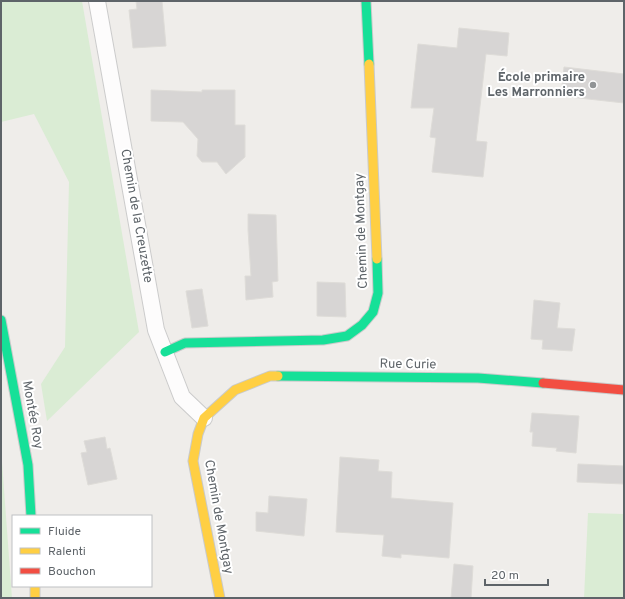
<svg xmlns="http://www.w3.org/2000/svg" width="625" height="599" viewBox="0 0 625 599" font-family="Overpass,sans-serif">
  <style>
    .green { fill: #daecd4 }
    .building { fill: #d7d5d4; stroke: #dedcd8 }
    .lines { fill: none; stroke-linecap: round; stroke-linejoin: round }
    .street-casing { stroke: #cbcbcb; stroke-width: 18 }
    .fast-casing { stroke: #c9caca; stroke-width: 11 }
    .slow-casing { stroke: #c9caca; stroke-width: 11 }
    .jam-casing { stroke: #c9caca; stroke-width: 11 }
    .street { stroke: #fdfcfc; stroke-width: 16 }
    .fast { stroke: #16e098; stroke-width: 9 }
    .slow { stroke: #ffcf43; stroke-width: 9 }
    .jam { stroke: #f24e42; stroke-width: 9 }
    .poi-dot { fill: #919496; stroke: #fff; stroke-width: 1.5 }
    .labels { text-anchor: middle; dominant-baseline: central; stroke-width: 4; stroke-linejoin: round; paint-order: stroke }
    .poi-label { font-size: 13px; font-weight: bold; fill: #5e6469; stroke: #fff; text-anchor: end }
    .street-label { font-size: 13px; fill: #5e6469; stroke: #fff }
  </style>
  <rect width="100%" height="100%" fill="#efedea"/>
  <g class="green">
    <path d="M1 1H82L139 332 47 421 41 384 65 347 69 182 34 114 1 122Z"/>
    <path d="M1 458 2 462 12 598H1Z"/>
    <path d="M588 513 624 514V598H584Z"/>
  </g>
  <g class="building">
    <path d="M136 1H162L166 46 133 48 129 10 137 9Z"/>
    <path d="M459 28 509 33 507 56 486 54 476 141 487 142 483 177 432 172 436 138 430 137 434 108H411L418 44 457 48Z"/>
    <path d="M564 67 624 74V103L561 96Z"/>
    <path d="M151 90 202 92V90H235V125H245V157L226 174 217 162H202L197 156 198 139 183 122 151 121Z"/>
    <path d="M248 214 276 215 278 281 272 282 273 297 246 300 245 276H251L248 230Z"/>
    <path d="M317 282 345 283 346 317 317 316Z"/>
    <path d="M202 289 208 326 192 328 186 291Z"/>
    <path d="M534 300 560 303 557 328 575 329 572 351 542 349 543 340 531 339Z"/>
    <path d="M532 413 579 416 576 453 556 451 557 448 532 446 533 432H530Z"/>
    <path d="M105 437 107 449 110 448 117 479 88 485 81 453 87 452 84 441Z"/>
    <path d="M340 457 379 460 378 471 392 472 391 498 453 503 449 558 401 554V558L382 556 384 535 336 532Z"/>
    <path d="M578 464 624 466V484L577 482Z"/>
    <path d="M269 496 307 499 304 536 256 531V512L268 513Z"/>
    <path d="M454 564 473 566 471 598H451Z"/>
  </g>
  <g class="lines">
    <defs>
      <path id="street" d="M97 1 156 330 182 397 204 418"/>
      <g id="fast">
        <path d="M366 1 369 64"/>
        <path d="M1 320 28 465 31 516"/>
        <path d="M165 352 185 343 323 340 347 336 362 325 373 312 378 293 377 259"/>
        <path d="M278 376 478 378 543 383"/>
      </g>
      <g id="slow">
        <path d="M369 64 377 259"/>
        <path d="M35 586V598"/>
        <path d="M220 598 193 461 198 434 204 418 235 390 270 376H278"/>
      </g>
      <path id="jam" d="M543 383 624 390"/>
    </defs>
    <use href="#street" class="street-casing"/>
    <use href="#fast" class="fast-casing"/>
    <use href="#slow" class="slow-casing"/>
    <use href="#jam" class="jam-casing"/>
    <use href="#street" class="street"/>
    <use href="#fast" class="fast"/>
    <use href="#slow" class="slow"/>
    <use href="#jam" class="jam"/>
  </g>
  <circle class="poi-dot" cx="593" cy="85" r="4"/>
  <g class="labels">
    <g class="poi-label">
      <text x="585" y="78">École primaire<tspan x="585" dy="15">Les Marronniers</tspan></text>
    </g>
    <g class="street-label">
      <text transform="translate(136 216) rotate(80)">Chemin de la Creuzette</text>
      <text transform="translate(362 231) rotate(-92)">Chemin de Montgay</text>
      <text transform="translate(408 365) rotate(1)">Rue Curie</text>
      <text transform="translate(32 415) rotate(80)">Montée Roy</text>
      <text transform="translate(218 517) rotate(80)">Chemin de Montgay</text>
    </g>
  </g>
  <rect width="625" height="599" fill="none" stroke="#5e6469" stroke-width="4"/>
  <rect x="12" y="515" width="140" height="72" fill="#ffffff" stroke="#bfc1c3"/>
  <rect x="20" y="528" width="20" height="6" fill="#16e098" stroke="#bfc1c3"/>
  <text x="48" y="535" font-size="12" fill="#5e6469">Fluide</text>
  <rect x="20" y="548" width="20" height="6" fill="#ffcf43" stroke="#bfc1c3"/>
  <text x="48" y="555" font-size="12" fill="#5e6469">Ralenti</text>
  <rect x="20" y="568" width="20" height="6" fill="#f24e42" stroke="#bfc1c3"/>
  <text x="48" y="575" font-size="12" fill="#5e6469">Bouchon</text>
  <path d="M485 579v6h63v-6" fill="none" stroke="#5e6469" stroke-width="2"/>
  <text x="491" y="579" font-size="12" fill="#5e6469" stroke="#ffffff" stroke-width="3" paint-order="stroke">20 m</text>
</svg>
